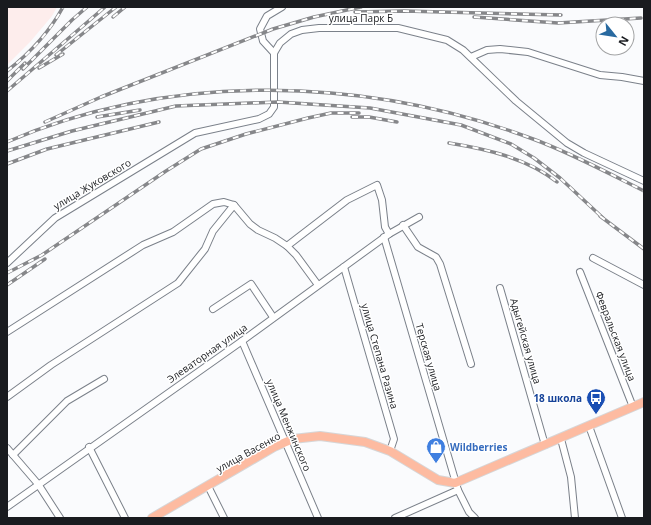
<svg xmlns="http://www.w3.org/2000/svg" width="651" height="525" viewBox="0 0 651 525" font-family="'Open Sans',sans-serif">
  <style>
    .industrial { fill: #fdedec }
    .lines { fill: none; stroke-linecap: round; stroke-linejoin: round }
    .minor-casing { stroke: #7b818a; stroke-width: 8 }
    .major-casing { stroke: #d6d6d7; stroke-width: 10 }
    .minor { stroke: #fff; stroke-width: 6 }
    .major { stroke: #fdbba1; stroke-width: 8 }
    .rail-casing { stroke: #86878a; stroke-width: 3.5 }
    .rail { stroke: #fff; stroke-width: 2; stroke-dasharray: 6; stroke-linecap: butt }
    .labels { text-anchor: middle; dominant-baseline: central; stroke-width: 3; stroke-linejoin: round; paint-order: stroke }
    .street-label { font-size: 10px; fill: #191b1f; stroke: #fff }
    .transit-label { font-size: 10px; font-weight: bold; fill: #164399; stroke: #fff; text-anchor: end }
    .shop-label { font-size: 10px; font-weight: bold; fill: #366cbe; stroke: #fff; text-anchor: start }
  </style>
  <rect width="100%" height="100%" fill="#fafbfd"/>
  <path class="industrial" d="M7 7H57L52 16 30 42 7 65Z"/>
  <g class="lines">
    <defs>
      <g id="minor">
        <path d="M274 53 263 41 260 29 267 16 282 7"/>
        <path d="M471 57 487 50 500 49 528 52 600 75 622 77 644 81"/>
        <path d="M403 225 418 247 436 257 440 264 471 364"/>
        <path d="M384 237 458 490 469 512 475 518"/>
        <path d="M287 246 347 200 377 185 382 200 385 227 389 234"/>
        <path d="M593 258 644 285"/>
        <path d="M7 263 55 218 195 133 259 119 269 114 274 107V53L280 43 291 34 302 30 319 28H398L447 40 463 50 516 101 567 143 584 153 644 181"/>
        <path d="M344 267 394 439 390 451"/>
        <path d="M580 272 633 407"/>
        <path d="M500 288 545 445"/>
        <path d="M213 309 251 284 273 317"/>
        <path d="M7 332 143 245 173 232 213 204 224 202 234 205 250 224 258 230 275 238 287 246 296 255 318 285"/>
        <path d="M242 341 318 518"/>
        <path d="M7 397 51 365 178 283 205 249 213 231 234 205"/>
        <path d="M589 426 622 518"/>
        <path d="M561 439 571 477 575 518"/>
        <path d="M89 447 125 518"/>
        <path d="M7 448 38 484 60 518"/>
        <path d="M13 455 67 401 104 379"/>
        <path d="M208 486 224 518"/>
        <path d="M7 507 242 341 389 234 419 217"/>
        <path d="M395 518 458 490"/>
      </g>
      <path id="major" d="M152 518 274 447 293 439 320 436 365 442 390 451 438 480 455 483 644 402"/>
    </defs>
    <use href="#minor" class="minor-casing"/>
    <use href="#major" class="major-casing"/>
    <use href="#minor" class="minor"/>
    <use href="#major" class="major"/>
    <defs>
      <g id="rail">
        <path d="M355 12 404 11 561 15"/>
        <path d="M113 17 125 7"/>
        <path d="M474 17 558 23 641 18"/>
        <path d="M56 55 116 7"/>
        <path d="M39 68 63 54"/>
        <path d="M23 69 72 20 87 7"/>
        <path d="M7 71C30 53 49 33 63 7"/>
        <path d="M7 81 25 63"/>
        <path d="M7 91 105 7"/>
        <path d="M97 117 140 110"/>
        <path d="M352 117H369L397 122"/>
        <path d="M45 122 101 97 273 29 314 17 361 7"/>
        <path d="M7 142C172 71 366 76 533 139 571 153 608 173 644 191"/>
        <path d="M449 143C486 149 527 158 557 182"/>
        <path d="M7 151 72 131 176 106 278 102 370 108 461 125 511 144 534 158 560 178 603 218"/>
        <path d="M7 164 47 149 159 122"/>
        <path d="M600 216 644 249"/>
        <path d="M7 273 42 255 166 171 201 149 246 134 308 118 331 113H359"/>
        <path d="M7 285 45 259"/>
      </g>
    </defs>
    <use href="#rail" class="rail-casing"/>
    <use href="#rail" class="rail"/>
  </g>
  <defs>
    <symbol id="bus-pin" viewBox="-11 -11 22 30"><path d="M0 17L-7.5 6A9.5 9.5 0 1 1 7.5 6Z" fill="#1a4fb4" stroke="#fff"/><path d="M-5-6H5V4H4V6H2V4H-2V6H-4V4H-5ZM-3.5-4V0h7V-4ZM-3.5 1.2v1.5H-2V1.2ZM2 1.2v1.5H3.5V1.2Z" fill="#fff"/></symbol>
    <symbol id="shop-pin" viewBox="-11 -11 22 30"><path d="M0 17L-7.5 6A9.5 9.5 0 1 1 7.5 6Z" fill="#3f7fe0" stroke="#fff"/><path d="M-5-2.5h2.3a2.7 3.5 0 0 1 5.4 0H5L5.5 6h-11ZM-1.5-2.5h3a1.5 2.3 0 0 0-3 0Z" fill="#fff"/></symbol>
  </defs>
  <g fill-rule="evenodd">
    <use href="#bus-pin" x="585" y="387" width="22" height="30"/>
    <use href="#shop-pin" x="425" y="436" width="22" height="30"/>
  </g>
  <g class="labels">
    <g class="street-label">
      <text x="361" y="18">улица Парк Б</text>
      <text transform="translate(92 184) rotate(-31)">улица Жуковского</text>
      <text transform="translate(616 336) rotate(69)">Февральская улица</text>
      <text transform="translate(526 341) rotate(74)">Адыгейская улица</text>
      <text transform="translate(207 353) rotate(-35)">Элеваторная улица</text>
      <text transform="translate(380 356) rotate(74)">улица Степана Разина</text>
      <text transform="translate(429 357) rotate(74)">Терская улица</text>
      <text transform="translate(289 425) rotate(67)">улица Менжинского</text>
      <text transform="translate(248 452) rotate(-29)">улица Васенко</text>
    </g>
    <g class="transit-label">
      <text x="582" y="398">18 школа</text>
    </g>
    <g class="shop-label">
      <text x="450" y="447">Wildberries</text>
    </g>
  </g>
  <rect width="651" height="525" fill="none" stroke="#191b1f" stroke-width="16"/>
  <g transform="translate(615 36) rotate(120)"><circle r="19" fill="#ffffff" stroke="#a3a4a5"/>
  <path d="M0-3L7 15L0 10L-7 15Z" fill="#296aa0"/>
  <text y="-6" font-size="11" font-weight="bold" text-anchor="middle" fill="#191b1f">N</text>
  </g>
</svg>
